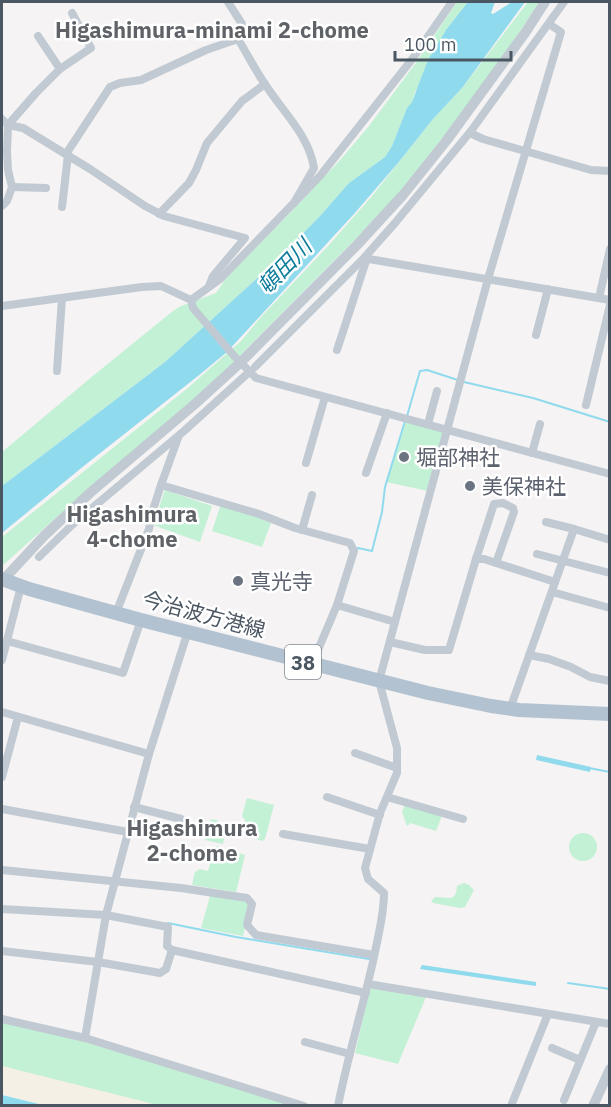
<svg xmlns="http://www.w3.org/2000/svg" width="611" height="1107" viewBox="0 0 611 1107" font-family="'IBM Plex Sans','Noto Sans JP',sans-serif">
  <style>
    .green { fill: #c3f1d5 }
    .sand { fill: #f5f0e5 }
    .water { fill: #90daee }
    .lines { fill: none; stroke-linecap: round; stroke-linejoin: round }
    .stream { stroke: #90daee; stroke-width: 2 }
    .minor { stroke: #c1cad2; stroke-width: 8 }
    .tertiary { stroke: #c1cad2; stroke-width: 10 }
    .primary { stroke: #b3c2d1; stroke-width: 14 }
    .worship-dot { fill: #6b7280; stroke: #fff; stroke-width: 2 }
    .labels { text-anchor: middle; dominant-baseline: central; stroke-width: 5; stroke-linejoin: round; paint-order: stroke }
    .shield { fill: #fff; stroke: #808990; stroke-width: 1.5 }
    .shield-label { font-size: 20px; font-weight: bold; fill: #4a5661 }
    .worship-label { font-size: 21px; fill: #5b616d; stroke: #fff; text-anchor: start }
    .street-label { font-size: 21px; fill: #4a5661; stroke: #fff }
    .neighbourhood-label { font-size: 22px; font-weight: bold; fill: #5f6368; stroke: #fff }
    .water-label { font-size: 22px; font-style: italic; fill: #0c7c9b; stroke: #fff }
  </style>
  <rect width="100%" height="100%" fill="#f5f3f3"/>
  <g class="green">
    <path d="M457 2H479L415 92 412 102 407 108 392 146 385 157 349 183 320 216 274 263 165 362 2 486V452L94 375 173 311 181 306 216 293 227 277 289 214 341 159 369 126 415 64Z"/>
    <path d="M528 2H539L511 45 460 116 390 204 217 379 67 508 2 566V537L189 387 241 341 261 317 329 245 372 196 433 119 462 88Z"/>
    <path d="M406 421 444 431 428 491 386 482Z"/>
    <path d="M165 490 212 506 200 542 153 525Z"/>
    <path d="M221 504 254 515 261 519 271 523 262 547 212 531Z"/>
    <path d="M247 798 274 805 265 839 262 841 248 836 243 828 245 820 242 816Z"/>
    <path d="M405 805 442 816 436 831 410 823 407 826 402 812Z"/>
    <path d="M211 819 217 820 226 829 223 844 205 840Z"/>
    <circle cx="583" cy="847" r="14"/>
    <path d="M217 846 245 855 236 892 192 885 195 872 200 869 208 871 214 849Z"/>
    <path d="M464 883 469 885 474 890 465 907 460 908 433 903 431 901 435 897C448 897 456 903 457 886Z"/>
    <path d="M210 896 246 901 250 906 243 936 201 928Z"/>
    <path d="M370 988 426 997 398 1064 355 1053Z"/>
    <path d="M2 1022 82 1041 295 1105H54L2 1090Z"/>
  </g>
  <path class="sand" d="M2 1066 138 1100 157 1105H43L2 1095Z"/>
  <g class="water">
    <path d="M468 2H495L491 13 493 14 512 2H525L462 88 433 119 398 163 354 214 227 352 198 376 85 465 2 533V486L165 362 274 263 320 216 349 183 385 157 392 146 407 108 412 102 428 60 446 30Z"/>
    <path d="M537 755 591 767 590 772 536 760Z"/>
    <path d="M422 965 536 982V986L420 969Z"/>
    <path d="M2 1095 43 1105H2Z"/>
  </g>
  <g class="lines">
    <g class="stream">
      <path d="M407 416 420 371 427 370 464 382 533 398 610 422"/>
      <path d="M357 549 358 548 372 551 382 512 385 487 405 421"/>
      <path d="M589 768 610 772"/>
      <path d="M168 923 236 937 369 959"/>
      <path d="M568 983 610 989"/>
    </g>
    <g class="minor">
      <path d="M228 2 242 24 243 33 238 39"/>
      <path d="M38 36 60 69"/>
      <path d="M2 119 8 125 23 128 90 169 145 206 164 216 245 238 213 276 209 286"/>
      <path d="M470 133 483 139 591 170 610 171"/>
      <path d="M66 154 110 87 120 83 141 80 206 50 238 39C248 55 256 72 267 87 284 113 309 136 314 168L294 203"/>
      <path d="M12 187 46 188"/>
      <path d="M2 206 7 201 12 187 8 170 7 152 8 125 36 93 60 69 91 48 72 13"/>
      <path d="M62 207 68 155"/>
      <path d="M159 214 189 183 196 170 207 143 242 101 265 84"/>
      <path d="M363 263 369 259 610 300"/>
      <path d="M599 298 610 249"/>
      <path d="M191 300 220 279 320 176 413 58 452 2"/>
      <path d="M2 306 142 287 161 286 191 300 193 308 235 357 256 378 610 474"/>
      <path d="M536 335 548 289"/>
      <path d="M337 350 366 261"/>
      <path d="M255 367 364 258 395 223 471 131 564 2"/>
      <path d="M57 371 62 298"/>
      <path d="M586 405 610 305"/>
      <path d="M428 424 437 391"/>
      <path d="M532 453 540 424"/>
      <path d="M306 463 325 397"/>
      <path d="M366 473 387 413"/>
      <path d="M161 485 259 514 295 528 350 543 354 551 337 605"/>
      <path d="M546 522 574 529"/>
      <path d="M302 530 312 495"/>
      <path d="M537 554 610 573"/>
      <path d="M39 557 72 525 184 431 247 374"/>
      <path d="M476 559 494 504 503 503 513 508 514 512 496 563"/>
      <path d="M552 592 610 608"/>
      <path d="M116 613 149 529 152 513 161 485 178 438"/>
      <path d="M7 641 123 673 141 620"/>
      <path d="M390 642 425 650H449L476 559H484L555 582"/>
      <path d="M529 655 549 659 571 667 590 677 610 681"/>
      <path d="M2 660 21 586"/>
      <path d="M312 664 337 605 395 622"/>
      <path d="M510 709 574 529 610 540"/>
      <path d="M2 712 149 754"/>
      <path d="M355 753 397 768"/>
      <path d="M2 777 18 717"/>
      <path d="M327 797 380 815"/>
      <path d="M387 797 463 819"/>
      <path d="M134 807 181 819"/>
      <path d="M2 809 128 832"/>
      <path d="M283 834 370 849"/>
      <path d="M2 870 181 888 247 898 252 904 247 925 256 935 374 955"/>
      <path d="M2 909 106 915 168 927 167 946 172 950 366 993"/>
      <path d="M2 951 98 962 160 973 166 969 172 950"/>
      <path d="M368 984 610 1024"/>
      <path d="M2 1019 85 1038 304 1106"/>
      <path d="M85 1038 106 915 149 754 188 631"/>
      <path d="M305 1042 350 1054"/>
      <path d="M552 1048 580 1060"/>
      <path d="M564 1100 596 1022"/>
      <path d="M338 1106C348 1055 363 1007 374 957 378 936 384 915 384 893L368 879 365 868 380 813 397 773V748L379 681 488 279 561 32 549 24"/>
      <path d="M511 1106 548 1014"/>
    </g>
    <g class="tertiary">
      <path d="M3 580 44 536 91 492 195 404 241 362 357 245 403 195 447 140 525 33 545 2"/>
      <path d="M593 1106 610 1069"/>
    </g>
    <path class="primary" d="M2 579 29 589 141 620 428 693 491 706 519 710 610 714"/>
  </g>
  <g class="worship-dot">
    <circle cx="404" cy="457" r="6"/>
    <circle cx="470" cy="486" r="6"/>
    <circle cx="238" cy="581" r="6"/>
  </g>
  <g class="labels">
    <rect class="shield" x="285" y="645" width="36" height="34" rx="4.5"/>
    <g class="shield-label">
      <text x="303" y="662">38</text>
    </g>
    <g class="worship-label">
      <text x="416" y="457">堀部神社</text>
      <text x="482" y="486">美保神社</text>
      <text x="250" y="581">真光寺</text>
    </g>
    <g class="street-label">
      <text transform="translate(204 614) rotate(15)">今治波方港線</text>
    </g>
    <g class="neighbourhood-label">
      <text x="212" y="29">Higashimura-minami 2-chome</text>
      <text x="132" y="513">Higashimura<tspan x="132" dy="25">4-chome</tspan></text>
      <text x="192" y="827">Higashimura<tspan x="192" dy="25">2-chome</tspan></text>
    </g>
    <g class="water-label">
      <text transform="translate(284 266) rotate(-46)">頓田川</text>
    </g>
  </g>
  <rect width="611" height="1107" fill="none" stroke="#4a5661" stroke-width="6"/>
  <path d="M395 51v9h116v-9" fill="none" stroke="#4a5661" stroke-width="3"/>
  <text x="404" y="51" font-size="18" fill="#4a5661" stroke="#ffffff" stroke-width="4.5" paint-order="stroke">100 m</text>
</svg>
